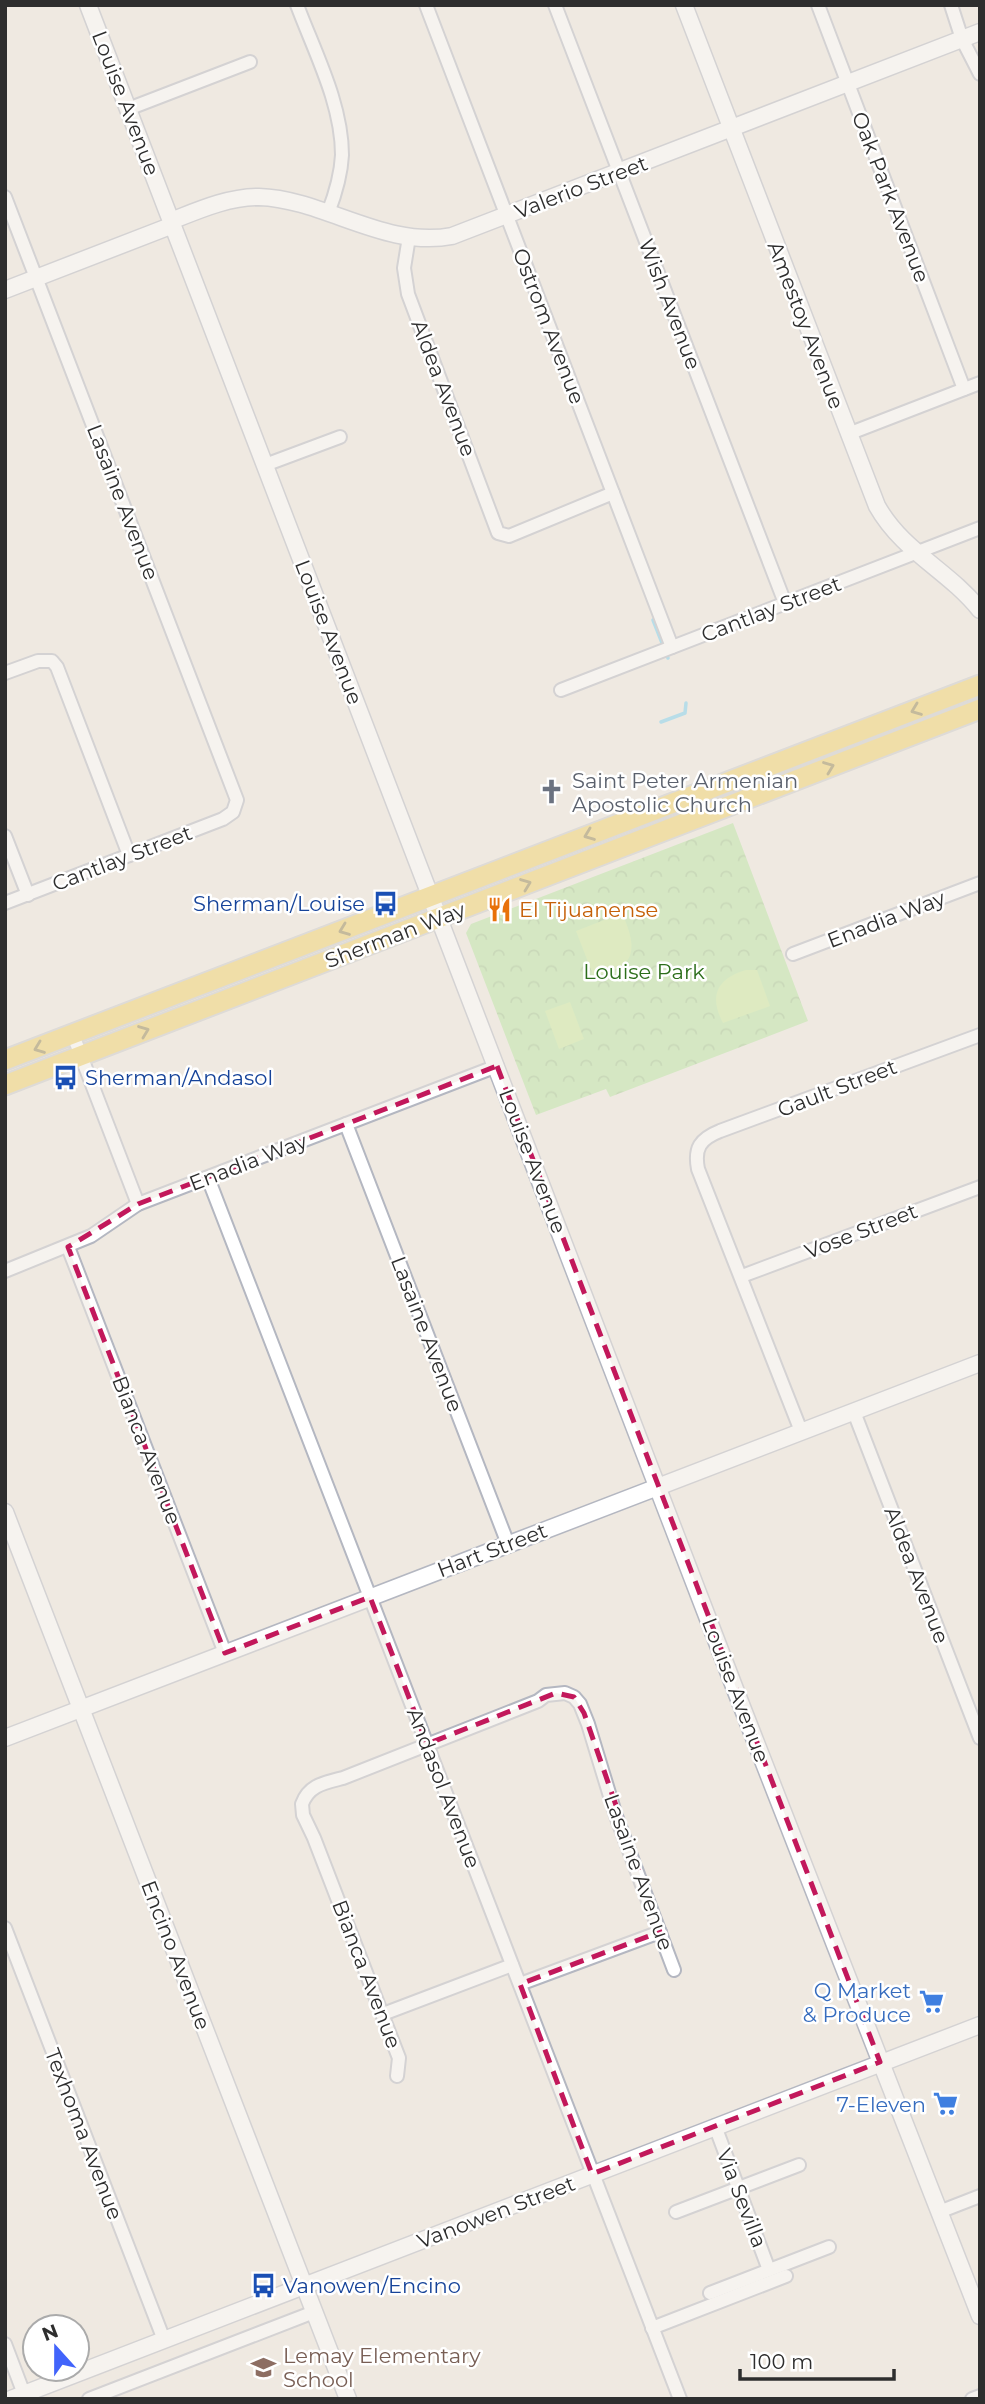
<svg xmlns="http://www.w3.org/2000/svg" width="985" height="2404" viewBox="0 0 985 2404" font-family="Montserrat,sans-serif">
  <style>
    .park { fill: url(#park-crowns) }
    .pitch { fill: #c9ec9a }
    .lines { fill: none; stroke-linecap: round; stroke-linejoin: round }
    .stream { stroke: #75cff0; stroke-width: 3.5 }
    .street-casing { stroke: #b4b7c1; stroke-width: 16 }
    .secondary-casing { stroke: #b4b7c1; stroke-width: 19 }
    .primary-casing { stroke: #c9c9c9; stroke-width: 23 }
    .street { stroke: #fff; stroke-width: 12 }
    .secondary { stroke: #fff; stroke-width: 16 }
    .primary { stroke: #f2d163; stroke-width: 19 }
    .oneway { stroke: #908048 }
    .marked { fill: none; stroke: #c2185b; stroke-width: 5; stroke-dasharray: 14 9; stroke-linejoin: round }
    .labels { text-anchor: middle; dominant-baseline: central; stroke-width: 5; stroke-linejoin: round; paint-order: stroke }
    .street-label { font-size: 21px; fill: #2e2e2e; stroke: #fff }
    .worship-label { font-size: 21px; fill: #5b616d; stroke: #fff; text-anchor: start }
    .transit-label { font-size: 21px; fill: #164399; stroke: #fff; text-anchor: start }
    .food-label { font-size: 21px; fill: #c56008; stroke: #fff; text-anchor: start }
    .park-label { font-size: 21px; fill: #2c6e1b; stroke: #fff }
    .shop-label { font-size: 21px; fill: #366cbe; stroke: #fff; text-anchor: end }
    .education-label { font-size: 21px; fill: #785e54; stroke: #fff; text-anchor: start }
  </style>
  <defs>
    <pattern id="park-crowns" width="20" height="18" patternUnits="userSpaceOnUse" patternTransform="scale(1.75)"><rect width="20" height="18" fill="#b6e59e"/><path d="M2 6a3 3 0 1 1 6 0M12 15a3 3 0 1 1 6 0" fill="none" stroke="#9dc588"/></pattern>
  </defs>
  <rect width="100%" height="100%" fill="#efe9e1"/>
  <path class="park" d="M733 823 808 1021 610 1097 606 1089 536 1115 466 933 471 924Z"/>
  <g class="pitch">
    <path d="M622 913C638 949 637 969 593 975L576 931Z"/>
    <path d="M746 970H757L770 1006 723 1023C708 995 718 978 746 970Z"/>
    <path d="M570 1002 584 1039 559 1049 545 1011Z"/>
  </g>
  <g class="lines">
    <g class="stream">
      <path d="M653 620 668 658"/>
      <path d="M661 722 685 713 686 703"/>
    </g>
    <defs>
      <g id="street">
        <path d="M297 5C315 53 342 104 342 155 341 175 335 195 328 213"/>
        <path d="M426 5 672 647"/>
        <path d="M555 5 785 603"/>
        <path d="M818 5 964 389"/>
        <path d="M951 5 962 39 980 74"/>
        <path d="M128 109 250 62"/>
        <path d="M5 197 237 800 233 812 223 819 5 903"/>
        <path d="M409 237 404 268 408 294 498 533 509 536 613 493"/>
        <path d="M848 434 980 383"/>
        <path d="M265 465 340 437"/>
        <path d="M5 673 38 661H52L57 667 129 855"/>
        <path d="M561 690 980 528"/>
        <path d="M5 836 28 895"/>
        <path d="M793 954 980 883"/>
        <path d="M73 1035 138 1204"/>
        <path d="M346 1124 508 1544"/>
        <path d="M208 1178 680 2399"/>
        <path d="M68 1247 225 1653"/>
        <path d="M5 1271 91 1236 138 1204 497 1066"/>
        <path d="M742 1276 980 1187"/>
        <path d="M854 1412 980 1738"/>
        <path d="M801 1431 698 1169C694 1148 700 1139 720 1131L980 1035"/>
        <path d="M5 1928 164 2340"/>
        <path d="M520 1984 660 1932"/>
        <path d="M383 2014 512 1965"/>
        <path d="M397 2076 399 2058 314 1838 303 1815 302 1804C309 1785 324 1783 343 1778L538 1701 546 1695 565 1693 574 1697 580 1704 588 1724 616 1816 674 1970"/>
        <path d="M715 2126 769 2270"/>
        <path d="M676 2212 799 2165"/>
        <path d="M939 2212 980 2196"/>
        <path d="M710 2293 829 2247"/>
        <path d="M652 2328 786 2276"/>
        <path d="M5 2344 24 2394"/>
        <path d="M89 2399 314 2312"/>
        <path d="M972 2399 980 2396"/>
      </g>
      <g id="secondary">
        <path d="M88 5 735 1689 980 2316"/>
        <path d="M684 5 877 506C903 552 948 570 980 610"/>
        <path d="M171 221C199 210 228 197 259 197 324 199 385 249 452 236L980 32"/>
        <path d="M5 290 173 225"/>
        <path d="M5 1512 348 2399"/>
        <path d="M5 1738 980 1363"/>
        <path d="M11 2399 980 2025"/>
      </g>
      <g id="primary">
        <path d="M5 1060 980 685"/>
        <path d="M5 1085 980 709"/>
      </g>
    </defs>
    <use href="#street" class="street-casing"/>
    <use href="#secondary" class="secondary-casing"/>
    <use href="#primary" class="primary-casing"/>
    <use href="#street" class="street"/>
    <use href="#secondary" class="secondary"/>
    <use href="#primary" class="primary"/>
  </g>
  <defs><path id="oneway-chevron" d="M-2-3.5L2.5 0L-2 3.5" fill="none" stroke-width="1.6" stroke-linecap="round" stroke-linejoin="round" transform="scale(1.75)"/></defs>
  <g class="oneway">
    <use href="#oneway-chevron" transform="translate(916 710) rotate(159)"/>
    <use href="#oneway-chevron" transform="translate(829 767) rotate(-21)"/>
    <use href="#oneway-chevron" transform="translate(589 835) rotate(159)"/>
    <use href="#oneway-chevron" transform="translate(526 884) rotate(-21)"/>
    <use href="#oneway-chevron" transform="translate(344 930) rotate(159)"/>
    <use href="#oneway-chevron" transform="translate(144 1031) rotate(-21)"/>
    <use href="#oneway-chevron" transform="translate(39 1048) rotate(159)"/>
  </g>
  <path d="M0 0H985V2404H0ZM497 1066 880 2062 592 2174 520 1984 660 1932 584 1713 574 1697 556 1693 427 1744 370 1597 225 1653 68 1247 138 1204Z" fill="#efe9e1" fill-opacity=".55" fill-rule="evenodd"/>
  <path class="marked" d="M497 1066 880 2062 592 2174 520 1984 660 1932 584 1713 574 1697 556 1693 427 1744 370 1597 225 1653 68 1247 138 1204Z"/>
  <defs>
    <symbol id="church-bare" viewBox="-9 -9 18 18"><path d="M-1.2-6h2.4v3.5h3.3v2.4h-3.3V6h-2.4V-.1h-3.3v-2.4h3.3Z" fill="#6b7280" stroke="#fff" stroke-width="2.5" paint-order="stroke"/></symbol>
    <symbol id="bus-bare" viewBox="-9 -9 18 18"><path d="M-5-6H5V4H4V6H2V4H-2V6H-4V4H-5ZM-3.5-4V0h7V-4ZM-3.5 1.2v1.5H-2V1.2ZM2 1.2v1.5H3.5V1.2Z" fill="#1a4fb4" stroke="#fff" stroke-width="2.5" paint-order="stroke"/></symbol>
    <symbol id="restaurant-bare" viewBox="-9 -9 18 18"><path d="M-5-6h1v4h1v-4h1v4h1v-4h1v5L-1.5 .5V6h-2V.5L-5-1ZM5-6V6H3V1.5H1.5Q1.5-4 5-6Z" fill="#e8710a" stroke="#fff" stroke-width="2.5" paint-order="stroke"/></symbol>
    <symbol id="supermarket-bare" viewBox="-9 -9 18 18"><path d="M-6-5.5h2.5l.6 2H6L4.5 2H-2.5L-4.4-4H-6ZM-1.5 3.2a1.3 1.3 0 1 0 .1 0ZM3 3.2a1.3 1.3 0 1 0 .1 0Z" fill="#3f7fe0" stroke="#fff" stroke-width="2.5" paint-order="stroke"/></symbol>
    <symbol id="school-bare" viewBox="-9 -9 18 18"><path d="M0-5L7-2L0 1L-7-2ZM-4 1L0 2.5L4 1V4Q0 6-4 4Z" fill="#8d6e63" stroke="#fff" stroke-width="2.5" paint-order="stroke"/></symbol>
  </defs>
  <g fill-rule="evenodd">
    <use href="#church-bare" x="534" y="774" width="35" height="35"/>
    <use href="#bus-bare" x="368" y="886" width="35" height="35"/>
    <use href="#restaurant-bare" x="482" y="892" width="35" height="35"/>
    <use href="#bus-bare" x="48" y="1060" width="35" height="35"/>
    <use href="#supermarket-bare" x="914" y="1984" width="35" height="35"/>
    <use href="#supermarket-bare" x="928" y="2086" width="35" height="35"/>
    <use href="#bus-bare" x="246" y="2268" width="35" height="35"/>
    <use href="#school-bare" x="246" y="2350" width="35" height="35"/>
  </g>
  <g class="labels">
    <g class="street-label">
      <text transform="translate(126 103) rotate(69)">Louise Avenue</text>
      <text transform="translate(581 187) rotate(-21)">Valerio Street</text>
      <text transform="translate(891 197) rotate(69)">Oak Park Avenue</text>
      <text transform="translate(670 304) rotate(69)">Wish Avenue</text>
      <text transform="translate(806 325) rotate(69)">Amestoy Avenue</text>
      <text transform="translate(549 326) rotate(69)">Ostrom Avenue</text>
      <text transform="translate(444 388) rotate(69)">Aldea Avenue</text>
      <text transform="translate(123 502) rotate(69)">Lasaine Avenue</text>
      <text transform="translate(771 609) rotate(-21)">Cantlay Street</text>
      <text transform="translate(329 632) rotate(69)">Louise Avenue</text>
      <text transform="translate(122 858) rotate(-21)">Cantlay Street</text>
      <text transform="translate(886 919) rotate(-21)">Enadia Way</text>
      <text transform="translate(395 935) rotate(-21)">Sherman Way</text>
      <text transform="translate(837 1088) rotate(-21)">Gault Street</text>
      <text transform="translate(533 1161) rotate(69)">Louise Avenue</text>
      <text transform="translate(248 1162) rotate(-21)">Enadia Way</text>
      <text transform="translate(861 1231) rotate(-21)">Vose Street</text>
      <text transform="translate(427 1334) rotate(69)">Lasaine Avenue</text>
      <text transform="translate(147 1450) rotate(69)">Bianca Avenue</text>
      <text transform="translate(492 1550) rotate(-21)">Hart Street</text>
      <text transform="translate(917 1575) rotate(69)">Aldea Avenue</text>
      <text transform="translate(736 1690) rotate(69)">Louise Avenue</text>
      <text transform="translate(444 1788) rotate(69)">Andasol Avenue</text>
      <text transform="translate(639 1872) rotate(70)">Lasaine Avenue</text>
      <text transform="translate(176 1955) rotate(69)">Encino Avenue</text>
      <text transform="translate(367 1974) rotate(69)">Bianca Avenue</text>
      <text transform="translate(84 2134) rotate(69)">Texhoma Avenue</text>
      <text transform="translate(742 2198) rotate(69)">Via Sevilla</text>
      <text transform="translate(496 2212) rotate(-21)">Vanowen Street</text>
    </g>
    <g class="worship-label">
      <text x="572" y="780">Saint Peter Armenian<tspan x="572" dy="24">Apostolic Church</tspan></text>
    </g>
    <g class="transit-label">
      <text x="365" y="903" text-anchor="end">Sherman/Louise</text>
      <text x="85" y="1077">Sherman/Andasol</text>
      <text x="283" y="2285">Vanowen/Encino</text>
    </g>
    <g class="food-label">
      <text x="519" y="909">El Tijuanense</text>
    </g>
    <g class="park-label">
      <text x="644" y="971">Louise Park</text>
    </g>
    <g class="shop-label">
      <text x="911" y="1990">Q Market<tspan x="911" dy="24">&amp; Produce</tspan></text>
      <text x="926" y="2104">7-Eleven</text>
    </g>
    <g class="education-label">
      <text x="283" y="2355">Lemay Elementary<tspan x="283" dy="24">School</tspan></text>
    </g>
  </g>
  <rect width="985" height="2404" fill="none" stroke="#2e2e2e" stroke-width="14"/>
  <g transform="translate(56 2348) rotate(339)"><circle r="33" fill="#ffffff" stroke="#ababab" stroke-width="2"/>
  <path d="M0-5L12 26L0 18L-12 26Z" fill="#4264fb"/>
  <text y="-10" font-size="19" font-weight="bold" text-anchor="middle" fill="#2e2e2e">N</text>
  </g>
  <path d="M740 2369v10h154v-10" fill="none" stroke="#2e2e2e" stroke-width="3.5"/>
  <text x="750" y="2369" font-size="21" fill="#2e2e2e" stroke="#ffffff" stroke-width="5" paint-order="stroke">100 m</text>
</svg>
